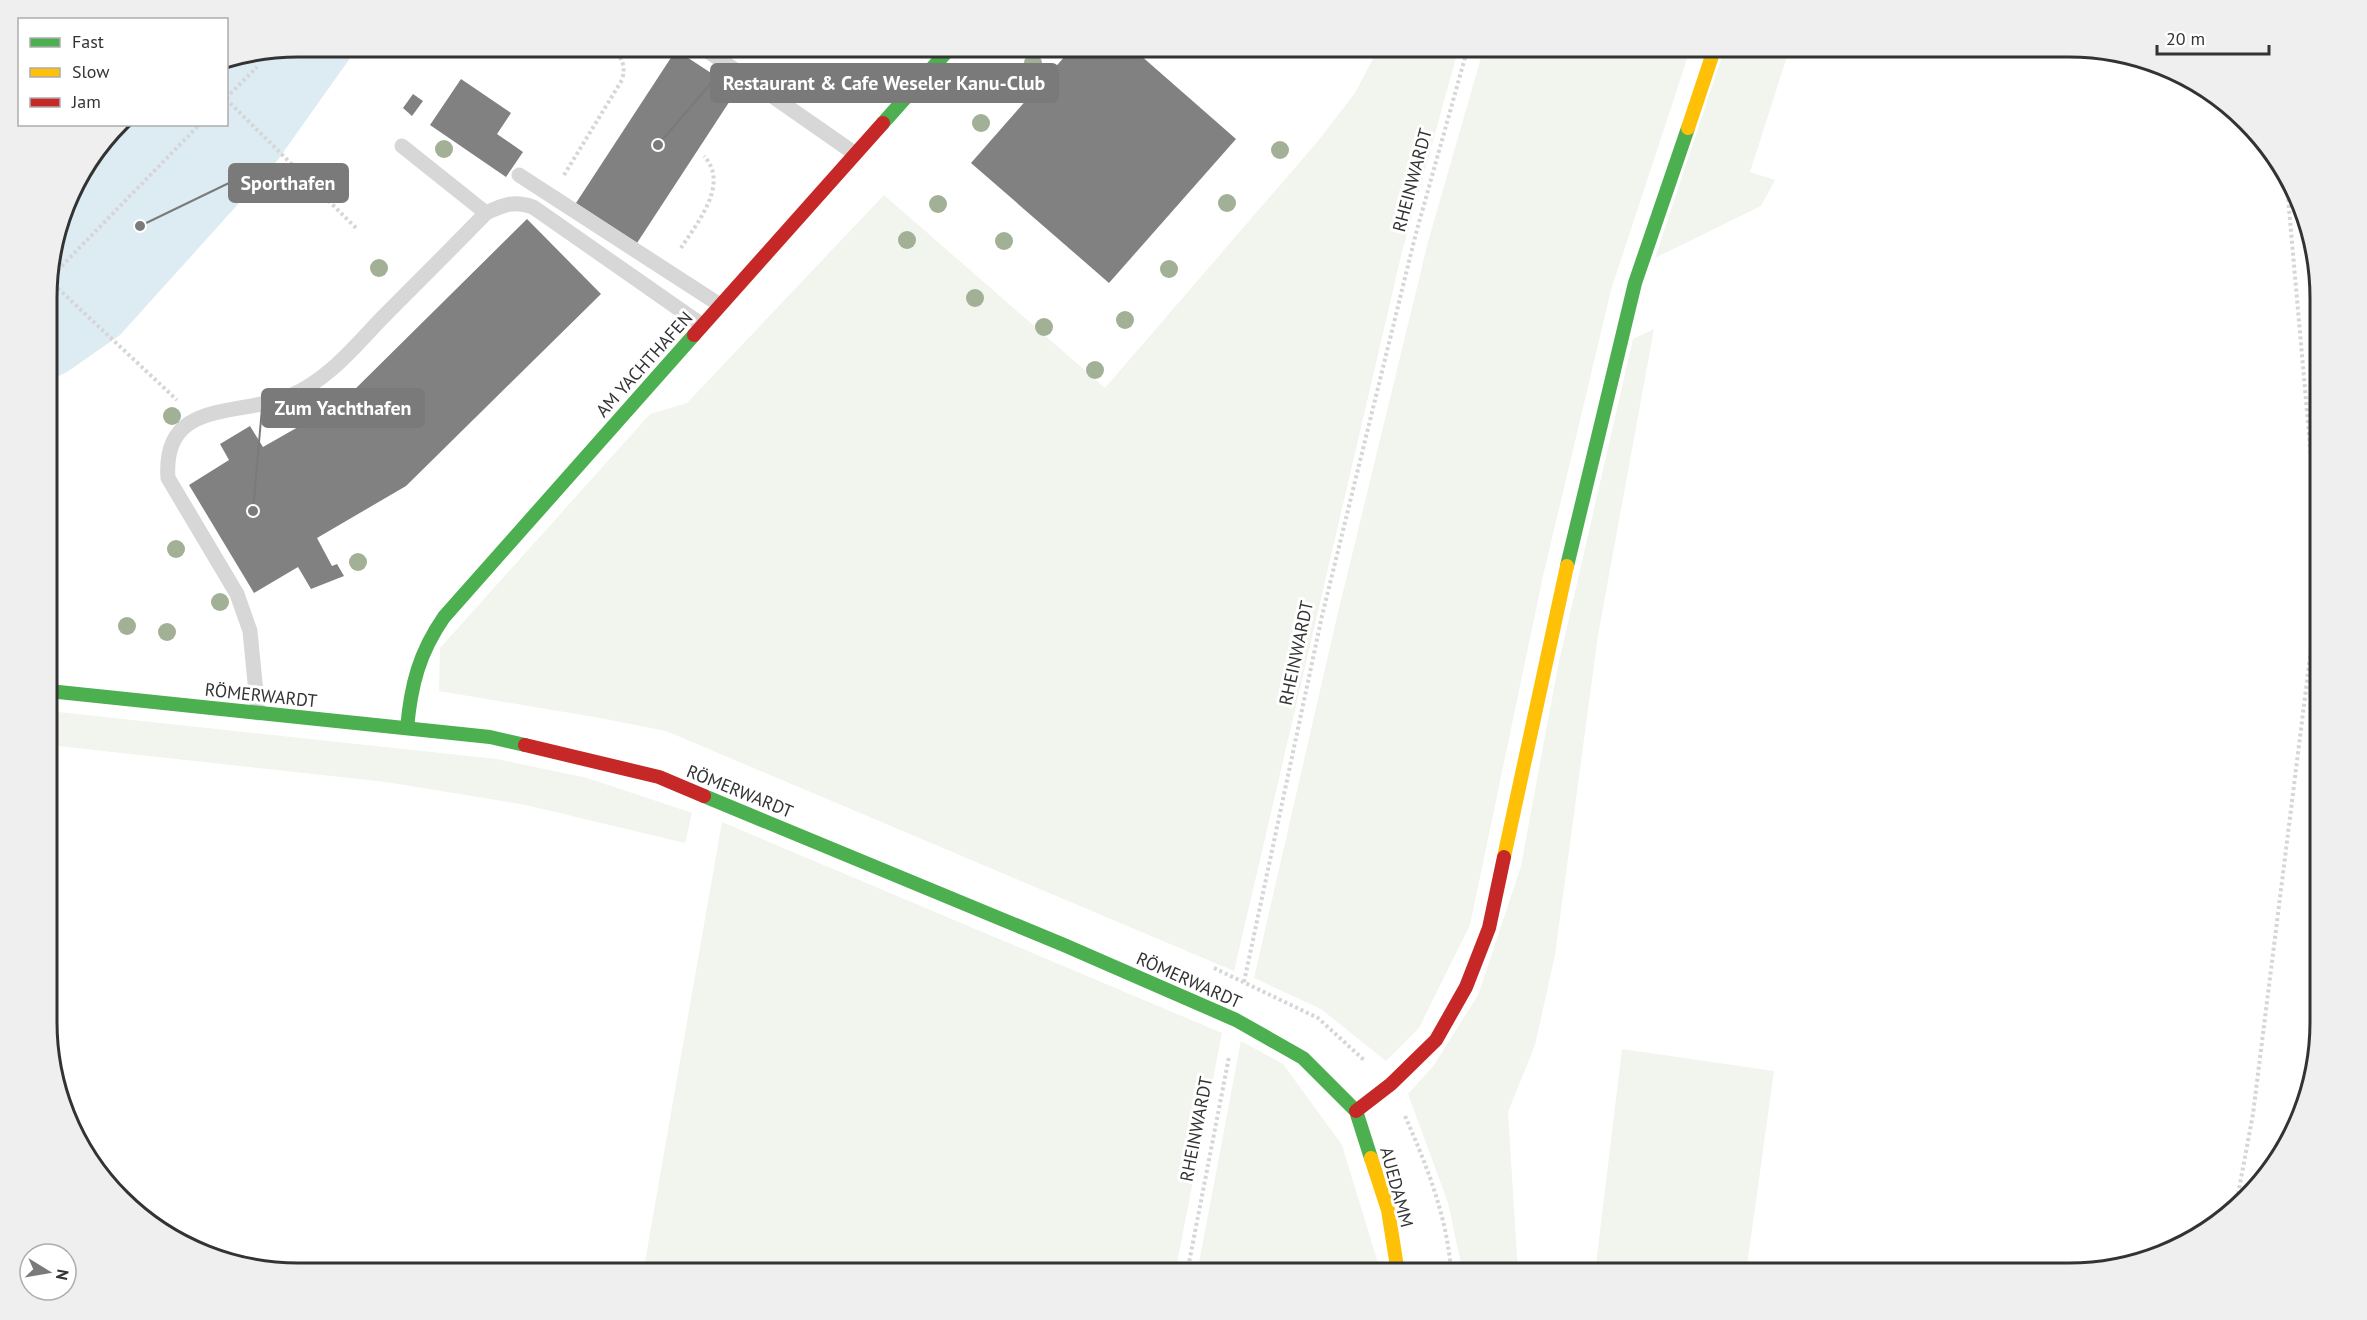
<svg xmlns="http://www.w3.org/2000/svg" width="2367" height="1320" viewBox="0 0 2367 1320" font-family="'PT Sans',sans-serif">
  <style>
    .green { fill: #f1f5ed }
    .water { fill: #ddebf3 }
    .building { fill: #818181 }
    .lines { fill: none; stroke-linecap: round; stroke-linejoin: round }
    .path { stroke: #d6d6d6; stroke-width: 4; stroke-dasharray: 3 3; stroke-linecap: butt }
    .lane { stroke: #d7d7d7; stroke-width: 15 }
    .fast { stroke: #4caf50; stroke-width: 14 }
    .slow { stroke: #ffc107; stroke-width: 14 }
    .jam { stroke: #c62828; stroke-width: 14 }
    .tree { fill: #a2b095 }
    .labels { text-anchor: middle; dominant-baseline: central; stroke-width: 6; stroke-linejoin: round; paint-order: stroke }
    .street-label { font-size: 18px; fill: #333; stroke: #fff }
    .rim { fill: none; stroke: #333; stroke-width: 3 }
    .leader { fill: none; stroke: #7a7a7a; stroke-width: 2 }
    .callout-dot { fill: #7a7a7a; stroke: #fff; stroke-width: 2 }
    .callout { fill: #7a7a7a; stroke: #7a7a7a; stroke-width: 2 }
    .callout-label { font-size: 20px; text-anchor: middle; font-weight: bold; fill: #fff }
  </style>
  <rect width="100%" height="100%" fill="#fff"/>
  <g class="green">
    <path d="M1379 47H1459L1401 256 1234 971 666 731 600 718 439 691 440 648 650 414 687 403 884 195 1105 388 1318 141 1355 93Z"/>
    <path d="M1484 47H1691L1611 290 1543 576 1470 925 1419 1028 1386 1061 1321 1009 1254 978 1336 621 1428 242Z"/>
    <path d="M1725 47H1790L1750 172 1775 180 1761 206 1655 258Z"/>
    <path d="M1654 329 1598 635 1555 955 1535 1045 1508 1112 1518 1273H1463L1448 1203 1408 1094 1434 1065 1478 995 1521 866 1558 666 1633 339Z"/>
    <path d="M49 711 497 759 587 778 692 813 685 843 526 805 386 782 49 745Z"/>
    <path d="M722 822 1222 1033 1175 1273H643Z"/>
    <path d="M1241 1041 1283 1064 1342 1145 1377 1260 1378 1273H1197Z"/>
    <path d="M1622 1049 1774 1071 1746 1273H1595Z"/>
  </g>
  <path class="water" d="M298 47H358L277 161 120 335 67 372 49 381V266L73 187 120 125 226 124 227 61Z"/>
  <g class="building">
    <path d="M1073 47H1131L1236 139 1109 283 971 163Z"/>
    <path d="M676 50 737 90 637 243 576 203Z"/>
    <path d="M461 79 511 113 497 134 523 152 506 177 430 125Z"/>
    <path d="M413 94 423 101 412 116 403 108Z"/>
    <path d="M527 219 601 294 406 486 317 538 332 566 337 564 344 576 311 589 298 567 254 593 189 485 229 460 220 444 250 426 263 447 342 402Z"/>
  </g>
  <g class="lines">
    <g class="path">
      <path d="M656 47 672 56"/>
      <path d="M226 98 257 67"/>
      <path d="M226 99 356 228"/>
      <path d="M564 175 622 80C626 65 622 58 612 47"/>
      <path d="M2286 175 2320 558"/>
      <path d="M681 248C697 223 730 184 704 156"/>
      <path d="M49 279 200 124"/>
      <path d="M49 280 177 400"/>
      <path d="M1214 968 1318 1018 1364 1060"/>
      <path d="M1244 982 1322 616 1415 237 1468 47"/>
      <path d="M1405 1116C1427 1166 1448 1219 1451 1273"/>
      <path d="M2237 1200 2253 1114 2320 577"/>
      <path d="M1187 1273 1229 1057"/>
    </g>
    <g class="lane">
      <path d="M702 47 854 153"/>
      <path d="M402 146 486 213"/>
      <path d="M519 175 720 305"/>
      <path d="M258 713 250 631 237 594 168 478C162 398 239 417 290 396 328 380 355 346 383 317 418 282 452 248 486 213 503 205 514 200 533 207L702 325"/>
    </g>
    <g class="fast">
      <path d="M883 123 951 47"/>
      <path d="M1567 566 1635 283 1688 128"/>
      <path d="M49 691 490 737 525 745"/>
      <path d="M407 728C411 685 419 653 444 617L694 335"/>
      <path d="M704 796 1064 945 1236 1020 1303 1058 1356 1111 1371 1158"/>
    </g>
    <g class="slow">
      <path d="M1688 128 1715 47"/>
      <path d="M1504 857 1567 566"/>
      <path d="M1371 1158 1388 1210 1398 1273"/>
    </g>
    <g class="jam">
      <path d="M694 335 883 123"/>
      <path d="M525 745 659 777 704 796"/>
      <path d="M1356 1111 1391 1084 1436 1040 1466 987 1489 928 1504 857"/>
    </g>
  </g>
  <g class="tree">
    <circle cx="1033" cy="63" r="9"/>
    <circle cx="981" cy="123" r="9"/>
    <circle cx="444" cy="149" r="9"/>
    <circle cx="1280" cy="150" r="9"/>
    <circle cx="1227" cy="203" r="9"/>
    <circle cx="938" cy="204" r="9"/>
    <circle cx="907" cy="240" r="9"/>
    <circle cx="1004" cy="241" r="9"/>
    <circle cx="379" cy="268" r="9"/>
    <circle cx="1169" cy="269" r="9"/>
    <circle cx="975" cy="298" r="9"/>
    <circle cx="1125" cy="320" r="9"/>
    <circle cx="1044" cy="327" r="9"/>
    <circle cx="1095" cy="370" r="9"/>
    <circle cx="172" cy="416" r="9"/>
    <circle cx="176" cy="549" r="9"/>
    <circle cx="358" cy="562" r="9"/>
    <circle cx="220" cy="602" r="9"/>
    <circle cx="127" cy="626" r="9"/>
    <circle cx="167" cy="632" r="9"/>
  </g>
  <g class="labels">
    <g class="street-label">
      <text transform="translate(1412 180) rotate(-75)">RHEINWARDT</text>
      <text transform="translate(644 364) rotate(-48)">AM YACHTHAFEN</text>
      <text transform="translate(1296 653) rotate(-78)">RHEINWARDT</text>
      <text transform="translate(261 695) rotate(6)">RÖMERWARDT</text>
      <text transform="translate(740 791) rotate(22)">RÖMERWARDT</text>
      <text transform="translate(1189 980) rotate(24)">RÖMERWARDT</text>
      <text transform="translate(1196 1129) rotate(-79)">RHEINWARDT</text>
      <text transform="translate(1397 1187) rotate(75)">AUEDAMM</text>
    </g>
  </g>
  <path d="M0 0H2367V1320H0ZM298 57H2069A241 241 0 0 1 2310 298V1022A241 241 0 0 1 2069 1263H298A241 241 0 0 1 57 1022V298A241 241 0 0 1 298 57Z" fill="#efefef" fill-rule="evenodd"/>
  <path class="rim" d="M298 57H2069A241 241 0 0 1 2310 298V1022A241 241 0 0 1 2069 1263H298A241 241 0 0 1 57 1022V298A241 241 0 0 1 298 57Z"/>
  <path class="leader" d="M658 145L711 83M140 226L229 183M253 511L262 408"/>
  <g class="callout-dot">
    <circle cx="658" cy="145" r="6"/>
    <circle cx="140" cy="226" r="6"/>
    <circle cx="253" cy="511" r="6"/>
  </g>
  <g class="callout">
    <rect x="711" y="64" width="347" height="38" rx="6"/>
    <rect x="229" y="164" width="119" height="38" rx="6"/>
    <rect x="262" y="389" width="162" height="38" rx="6"/>
  </g>
  <g class="callout-label">
    <text x="884" y="90">Restaurant &amp; Cafe Weseler Kanu-Club</text>
    <text x="288" y="190">Sporthafen</text>
    <text x="343" y="415">Zum Yachthafen</text>
  </g>
  <rect x="18" y="18" width="210" height="108" fill="#ffffff" stroke="#adadad" stroke-width="1.5"/>
  <rect x="30" y="38" width="30" height="9" fill="#4caf50" stroke="#adadad" stroke-width="1.5"/>
  <text x="72" y="48" font-size="18" fill="#333333">Fast</text>
  <rect x="30" y="68" width="30" height="9" fill="#ffc107" stroke="#adadad" stroke-width="1.5"/>
  <text x="72" y="78" font-size="18" fill="#333333">Slow</text>
  <rect x="30" y="98" width="30" height="9" fill="#c62828" stroke="#adadad" stroke-width="1.5"/>
  <text x="72" y="108" font-size="18" fill="#333333">Jam</text>
  <g transform="translate(48 1272) rotate(101)"><circle r="28" fill="#ffffff" stroke="#adadad" stroke-width="1.5"/>
  <path d="M0-4.5L10 22L0 15L-10 22Z" fill="#7a7a7a"/>
  <text y="-9" font-size="16" font-weight="bold" text-anchor="middle" fill="#333333">N</text>
  </g>
  <path d="M2157 45v9h112v-9" fill="none" stroke="#333333" stroke-width="3"/>
  <text x="2166" y="45" font-size="18" fill="#333333" stroke="#ffffff" stroke-width="4.5" paint-order="stroke">20 m</text>
</svg>
